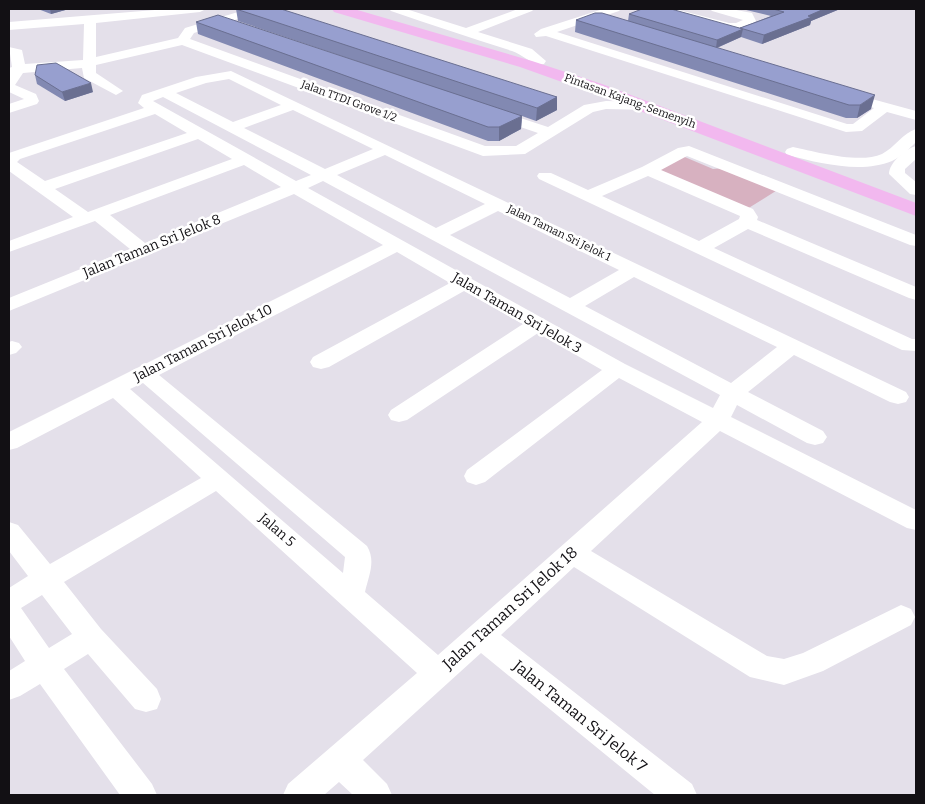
<svg xmlns="http://www.w3.org/2000/svg" width="925" height="804" viewBox="0 0 925 804" font-family="Bitter,serif">
  <style>
    .green { fill: #d7b1c0 }
    .lines { fill: none; stroke-linecap: round; stroke-linejoin: round }
    .minor { fill: #fff; fill-rule: evenodd }
    .highway { fill: #f2b8ef; fill-rule: evenodd }
    .wall { fill: #8289b2 }
    .shaded-wall { fill: #6a6f91 }
    .building { fill: #979fcf; stroke: #6a6f91 }
    .labels { text-anchor: middle; dominant-baseline: central; stroke-width: 5; stroke-linejoin: round; paint-order: stroke }
    .far-street-label { font-size: 11px; fill: #121014; stroke: #fff }
    .street-label { font-size: 14px; fill: #121014; stroke: #fff }
    .near-street-label { font-size: 16px; fill: #121014; stroke: #fff }
  </style>
  <rect width="100%" height="100%" fill="#e4e0ea"/>
  <path class="green" d="M680 155 713 169 724 168 779 189 747 209 653 170Z"/>
  <g class="lines">
    <g class="minor">
      <path d="M167 9H206L200 12 96 23V57L178 38 185 28 248 9H265L263 11 194 33 190 39 485 146H516L538 133 488 116 486 113 488 110 493 109 548 127 584 105 606 101 647 102 652 103 654 106 652 109 647 110 606 109 593 112 525 154 483 156 182 45 96 65V73L123 91 116 95 84 78 82 68 23 73 15 85 36 94 39 101 37 104 9 113V104L24 99 9 92V68L12 67 9 47 22 50 25 64 83 60 84 24 9 30V22Z"/>
      <path d="M389 9H406L466 28 518 9H534L532 11 478 32 532 49 546 61 544 64C533 66 523 55 512 51 471 38 432 25 391 11Z"/>
      <path d="M603 9H621L619 11 557 32 847 124H853L874 108 867 106 865 103 867 100 872 99 916 111V120L887 112 862 131 846 132 546 36 536 37 534 34 541 29Z"/>
      <path d="M657 9H675L729 23H736L743 20 712 11 710 9H731L752 13 756 21C738 42 682 18 659 11Z"/>
      <path d="M231 71 906 392 909 397 906 402 898 404 890 402 794 355 748 392 823 431 827 437 823 443 815 445 807 443 737 405 731 417 916 510V530L907 528 720 431 591 551 767 656 784 659 803 653 901 605 911 609 915 617 911 625 823 671 784 685 750 677 574 567 501 635 692 784 697 795H655L481 653 363 760 387 784 392 795H353L339 782 324 795H283L288 784 417 673 216 491 64 582 101 629 157 689 161 699 157 709 146 712 135 709 88 654 64 669 152 784 157 795H120L40 684 20 696 9 700V671L25 661 9 636V588L28 576 9 551V522L18 525 50 564 201 478 113 398 17 448 9 450V432L383 245 294 194 9 311V298L130 249 95 221 9 252V241L73 217 9 171V153L144 108 138 103 142 95 196 77ZM229 79 281 105 233 122 176 93 206 83ZM163 97 311 175 296 181 153 101ZM293 110 373 149 325 169 244 128ZM155 114 187 133 45 181 17 162 20 159ZM198 139 232 159 88 212 55 189ZM385 155 485 204 436 228 337 175ZM244 165 281 187 145 243 110 215ZM323 181 720 395 713 408 625 364 308 188ZM498 211 619 270 570 298 450 235ZM397 252 450 283 313 357 310 362 313 367 321 369 329 367 464 291 523 324 391 410 388 415 391 420 399 422 407 420 538 333 602 370 467 470 464 476 467 482 476 485 485 482 619 378 702 422 438 655 365 592C369 575 376 561 367 546L159 375ZM634 277 777 347 731 383 585 306ZM143 383 345 557 343 573 130 389ZM42 595 72 634 49 648 21 608Z"/>
      <path d="M916 129V142C909 149 901 157 892 161 861 174 819 163 787 155L785 152 787 149 793 147C816 152 860 164 882 154 894 148 903 133 916 129Z"/>
      <path d="M689 146 916 235V246L910 245 687 156 661 170 753 209 758 217 757 220 916 287V300L909 298 748 229 714 248 912 339H916V351L902 350 539 179 537 176 539 173H551L588 190 642 167 678 148ZM648 176 740 216 739 219 699 241 602 196Z"/>
      <path d="M916 146V159L905 169V173L916 182V195L910 194 889 174C889 163 905 149 916 146Z"/>
      <path d="M12 341 19 343 22 347 16 353 9 355V342Z"/>
    </g>
    <path class="highway" d="M332 9H354L532 61 602 84 916 203V216L590 92 520 67 334 12Z"/>
  </g>
  <g class="wall">
    <path d="M38 9H69L51 14Z"/>
    <path d="M236 9 557 97V110L536 121 522 116 521 129 499 141H488L198 34 196 22 407 78 238 21Z"/>
    <path d="M742 9H840L811 21 810 25 762 44 741 37 717 48 871 109 857 118H846L575 32 576 20 628 21 629 14 740 28 771 16Z"/>
    <path d="M35 75 93 92 65 101 37 84Z"/>
  </g>
  <g class="shaded-wall">
    <path d="M50 9H69L51 14Z"/>
    <path d="M824 9H840L811 21 810 25 762 44 764 35Z"/>
    <path d="M743 29 741 37 716 48 717 40Z"/>
    <path d="M91 83 93 92 65 101 62 92Z"/>
    <path d="M875 95 871 109 857 118 860 105Z"/>
    <path d="M557 97V110L536 121 537 108Z"/>
    <path d="M522 116 521 129 499 141V127Z"/>
  </g>
  <g class="building">
    <path d="M236 9H281L557 97 537 108Z"/>
    <path d="M642 9H671L743 29 717 40 629 14Z"/>
    <path d="M773 9H824L808 16 812 17 764 35 740 28 784 12Z"/>
    <path d="M595 13H602L875 95 860 105H849L576 20Z"/>
    <path d="M218 15 522 116 499 127H488L196 22Z"/>
    <path d="M56 63 91 83 62 92 35 75 37 65Z"/>
  </g>
  <g class="labels">
    <g class="far-street-label">
      <text transform="translate(349 101) rotate(20)">Jalan TTDI Grove 1/2</text>
      <text transform="translate(630 101) rotate(20)">Pintasan Kajang-Semenyih</text>
      <text transform="translate(559 233) rotate(26)">Jalan Taman Sri Jelok 1</text>
    </g>
    <g class="street-label">
      <text transform="translate(152 246) rotate(-22)">Jalan Taman Sri Jelok 8</text>
      <text transform="translate(517 313) rotate(30)">Jalan Taman Sri Jelok 3</text>
      <text transform="translate(203 343) rotate(-27)">Jalan Taman Sri Jelok 10</text>
      <text transform="translate(277 530) rotate(41)">Jalan 5</text>
    </g>
    <g class="near-street-label">
      <text transform="translate(510 608) rotate(-42)">Jalan Taman Sri Jelok 18</text>
      <text transform="translate(580 716) rotate(39)">Jalan Taman Sri Jelok 7</text>
    </g>
  </g>
  <rect width="925" height="804" fill="none" stroke="#121014" stroke-width="20"/>
</svg>
